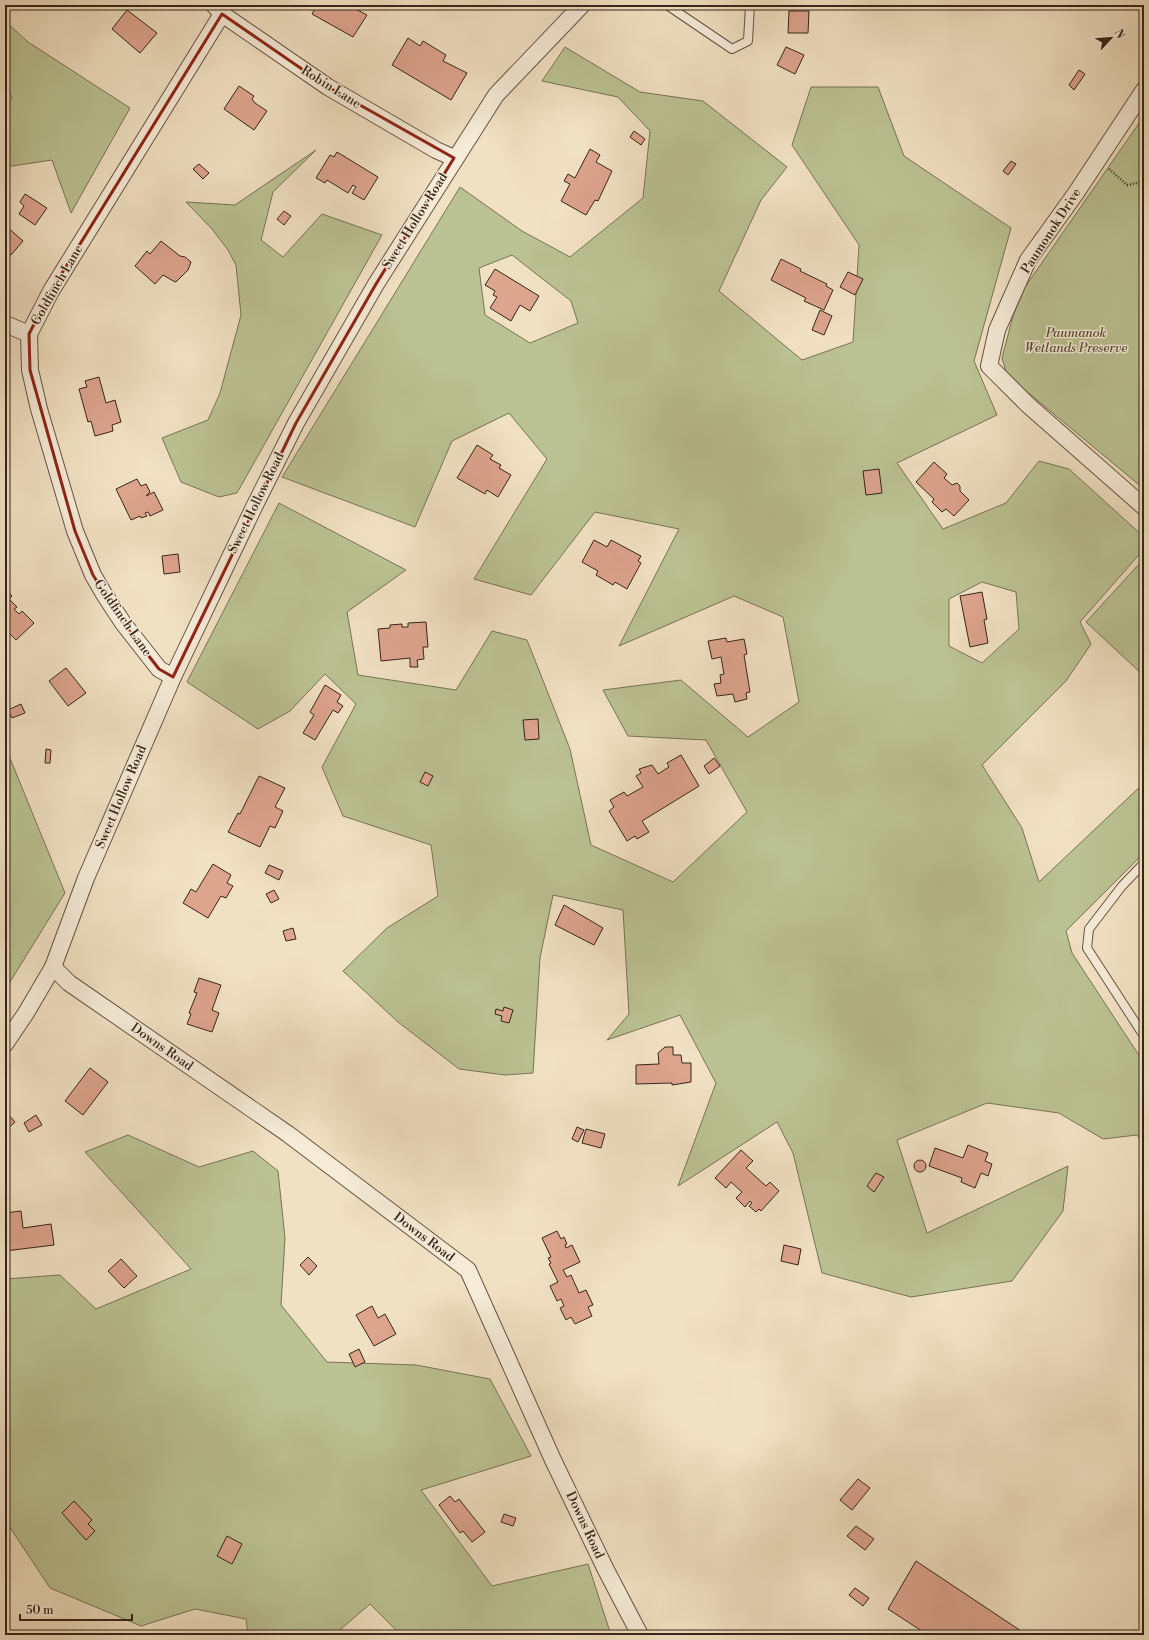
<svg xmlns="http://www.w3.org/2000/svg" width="1149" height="1640" viewBox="0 0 1149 1640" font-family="'Libre Bodoni',serif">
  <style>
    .green { fill: #bbc293; stroke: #797356; fill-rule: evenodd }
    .building { fill: #dda48e; stroke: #372418 }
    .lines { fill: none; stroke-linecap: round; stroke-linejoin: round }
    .lane-casing { stroke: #665343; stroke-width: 10 }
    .street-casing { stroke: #665343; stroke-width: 18 }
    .path { stroke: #372418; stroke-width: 2.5; stroke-dasharray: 1 2; stroke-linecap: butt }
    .lane { stroke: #f6ecd8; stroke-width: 8 }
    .street { stroke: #f6ecd8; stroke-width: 16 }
    .marked { fill: none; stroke: #8f2418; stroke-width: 3; stroke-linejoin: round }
    .labels { text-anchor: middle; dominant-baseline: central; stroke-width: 3; stroke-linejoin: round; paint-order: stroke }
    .street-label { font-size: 13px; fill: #372418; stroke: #f6ecd8 }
    .park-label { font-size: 13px; font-style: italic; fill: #584c37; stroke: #f6ecd8 }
  </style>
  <rect width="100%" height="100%" fill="#f1e1c3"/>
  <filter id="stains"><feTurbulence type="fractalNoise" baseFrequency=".005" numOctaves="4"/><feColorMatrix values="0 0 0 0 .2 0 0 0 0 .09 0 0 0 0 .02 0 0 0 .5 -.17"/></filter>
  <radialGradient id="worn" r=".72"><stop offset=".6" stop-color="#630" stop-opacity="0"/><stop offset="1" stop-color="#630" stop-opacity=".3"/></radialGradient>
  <g class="green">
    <path d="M5 21 28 42 130 108 71 213 52 160 5 167V107L12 99 5 79Z"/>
    <path d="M565 47 640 92 703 101 787 167 761 200 719 291 802 360 853 342 859 245 792 145 811 87H878L904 156 1011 228 974 361 997 415 897 463 943 529 1006 503 1039 461 1069 469 1144 537V549L1080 622 1091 644 1066 681 982 765 1022 828 1039 882 1144 783V853L1066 931 1072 953 1144 1063V1144L1137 1135 1103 1139 1059 1113 987 1103 897 1140 927 1233 1068 1166 1063 1211 1012 1281 911 1297 822 1273 793 1153 777 1122 678 1186 716 1083 680 1015 607 1040 629 1014 623 910 553 895 540 958 533 1073 505 1075 459 1069 398 1022 343 971 387 928 438 896 431 845 343 816 322 767 356 704 325 674 290 711 258 729 187 682 279 503 406 570 347 612 358 675 456 690 492 631 527 640 570 749 591 845 673 882 747 812 706 740 628 736 603 690 681 680 748 737 799 702 783 617 734 596 619 646 679 529 595 512 531 595 474 579 547 459 509 413 452 441 415 527 282 477 460 187 522 231 570 257 643 198 650 131 618 97 542 81ZM512 255 571 301 578 323 530 343 485 315 479 268ZM982 582 1016 592 1019 629 982 663 949 646V599Z"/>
    <path d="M1144 116V489L1007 375 1002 358 1013 316 1025 287Z"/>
    <path d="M316 150 273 192 261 240 283 257 322 214 382 235 237 493 219 497 181 482 162 438 208 420 220 393 241 315 236 265 228 250 212 229 186 202 235 205Z"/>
    <path d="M1141 562 1144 564V676L1086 622Z"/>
    <path d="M5 746 65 893 5 990Z"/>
    <path d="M128 1135 199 1167 253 1151 278 1171 285 1238 281 1305 327 1362 416 1365 490 1379 531 1456 421 1490 492 1586 588 1564 611 1635H401L370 1604 334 1635H248L246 1619 195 1609 141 1626 50 1588 5 1520V1279L60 1275 96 1309 191 1269 85 1152Z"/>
  </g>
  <g class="building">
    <path d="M317 5H354L352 7 367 15 353 37 312 14Z"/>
    <path d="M127 10 157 33 140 53 112 29Z"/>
    <path d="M789 11H809L808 33H788Z"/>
    <path d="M408 38 420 46 423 41 446 55 443 61 467 73 451 100 392 65Z"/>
    <path d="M786 47 804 55 795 74 777 65Z"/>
    <path d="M1079 70 1085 74 1074 90 1069 85Z"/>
    <path d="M239 86 254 96 252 99 255 103 267 111 254 130 224 109Z"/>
    <path d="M634 131 645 139 641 145 630 137Z"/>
    <path d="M590 149 600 155 596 162 612 171 598 201 595 200 586 215 561 201 570 184 564 181 568 174 575 178Z"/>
    <path d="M337 152 378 177 364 200 352 193 356 187 353 185 348 193 327 180 325 183 316 178 330 155 334 157Z"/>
    <path d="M1011 161 1016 164 1008 175 1003 171Z"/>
    <path d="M199 164 209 173 203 179 193 169Z"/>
    <path d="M25 194 47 208 35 225 19 214 24 206 20 202Z"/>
    <path d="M284 211 291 216 284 225 277 219Z"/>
    <path d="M5 225 23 241 11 255 7 251 5 253Z"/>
    <path d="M161 241 180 256 185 257 191 262 188 270 177 281 175 282 163 275 155 284 135 266 147 251 150 254Z"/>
    <path d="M781 259 801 269 800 271 827 284 826 286 833 290 824 310 804 301 806 298 771 280Z"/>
    <path d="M495 269 539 296 530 311 520 305 511 321 490 308 497 297 493 295 495 291 485 285Z"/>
    <path d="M848 272 863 279 855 295 840 287Z"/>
    <path d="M820 310 832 316 824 335 812 330Z"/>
    <path d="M99 377 106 403 115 400 121 422 112 425 113 431 95 436 91 421 88 422 79 389 87 387 85 381Z"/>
    <path d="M477 445 493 455 490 459 501 465 499 468 511 475 498 497 487 490 485 494 457 478Z"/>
    <path d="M934 462 947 474 944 478 952 485 957 483 960 486V491L969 500 954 516 946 509 942 512 932 502 934 499 916 482Z"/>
    <path d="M879 469 882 493 866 495 863 471Z"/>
    <path d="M137 479 141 486 146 484 150 492 146 496 154 492 163 510 150 516 148 512 145 513 147 516 141 518 140 516 131 520 116 489Z"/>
    <path d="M594 540 607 547 611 540 641 556 638 561 641 563 627 589 615 582 613 585 596 575 598 571 582 562Z"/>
    <path d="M178 554 180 572 164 574 162 556Z"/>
    <path d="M5 588 12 596 9 599 17 607 14 609 19 614 22 611 34 623 16 640 5 629Z"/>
    <path d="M982 592 987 619 984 620 988 643 970 647 960 596Z"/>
    <path d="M426 622 428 647H423L424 659 417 660 418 667H410V658L381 661 378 629 390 628V625L402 624V627H408V623Z"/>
    <path d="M726 638 727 642 744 639 747 654 744 655 750 692 746 693 747 699 735 702 733 694 717 696 714 684 721 683 720 675 724 674 721 657 712 659 708 641Z"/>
    <path d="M66 668 86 693 68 706 49 681Z"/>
    <path d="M325 685 341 695 337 702 343 706 338 713 333 710 315 740 303 733 314 715 310 712Z"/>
    <path d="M21 704 25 713 12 718 8 710Z"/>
    <path d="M538 719 539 739 525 740 523 720Z"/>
    <path d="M46 749 51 750 50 763H45Z"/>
    <path d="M681 755 699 786 642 821 649 832 637 839 635 836 627 841 609 811 614 807 610 800 624 792 627 796 643 787 636 776 641 773 639 769 652 765 658 774 669 767 667 763Z"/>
    <path d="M714 758 720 766 709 774 704 766Z"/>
    <path d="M425 772 433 776 428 786 420 782Z"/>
    <path d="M259 776 285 788 275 807 283 811 275 828 270 826 260 847 228 832 238 813 240 814Z"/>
    <path d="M213 864 231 875 227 883 233 886 226 898 221 896 208 918 183 903 191 889 196 892Z"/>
    <path d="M269 865 283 871 279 880 265 873Z"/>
    <path d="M274 890 279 899 271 903 266 894Z"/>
    <path d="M564 905 603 928 594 945 555 925Z"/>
    <path d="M293 928 296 939 286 941 283 931Z"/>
    <path d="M199 978 221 985 212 1010 219 1013 212 1032 187 1024 191 1014 189 1013 197 993 194 992Z"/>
    <path d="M504 1007 513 1010 509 1023 501 1021 502 1016 495 1014 496 1009 503 1011Z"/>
    <path d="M665 1047H673V1055H681L682 1063H691V1082L672 1085V1083L636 1084V1065L659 1064 658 1053Z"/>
    <path d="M90 1068 108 1082 83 1115 65 1101Z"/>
    <path d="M5 1111 15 1122 7 1129 5 1126Z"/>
    <path d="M36 1115 42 1125 29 1132 24 1123Z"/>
    <path d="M577 1127 584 1130 578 1142 572 1139Z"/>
    <path d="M586 1129 605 1134 601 1148 582 1143Z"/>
    <path d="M968 1145 988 1153 985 1161 992 1164 988 1176 981 1173 975 1188 961 1182 962 1178 929 1166 935 1148 963 1158Z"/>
    <path d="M741 1150 753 1161 746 1168 766 1186 770 1182 779 1191 761 1211 759 1209 756 1212 749 1206 752 1203 750 1201 745 1207 736 1198 742 1192 731 1182 726 1188 715 1178Z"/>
    <circle cx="920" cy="1166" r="6"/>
    <path d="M876 1173 884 1177 874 1192 867 1186Z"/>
    <path d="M21 1211 23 1228 51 1224 54 1245 5 1251V1213Z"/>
    <path d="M557 1231 561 1239 564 1237 567 1244 565 1245 566 1248 572 1245 580 1262 563 1270 567 1277 571 1275 579 1293 586 1290 593 1305 588 1307 592 1316 575 1324 571 1317 566 1320 560 1308 564 1306 561 1299 557 1301 550 1286 558 1282 549 1264 551 1263 548 1258 551 1257 542 1238Z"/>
    <path d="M784 1245 801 1249 798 1265 781 1261Z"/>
    <path d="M308 1257 317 1266 309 1275 300 1265Z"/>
    <path d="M121 1259 137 1276 124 1288 108 1271Z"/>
    <path d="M372 1306 378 1318 385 1314 396 1334 374 1346 356 1315Z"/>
    <path d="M359 1349 365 1362 355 1367 349 1354Z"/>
    <path d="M858 1479 870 1488 852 1510 840 1500Z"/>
    <path d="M450 1496 455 1502 459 1499 485 1532 472 1542 463 1531 460 1533 439 1505Z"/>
    <path d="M74 1501 92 1520 88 1524 95 1531 86 1540 62 1513Z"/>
    <path d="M504 1514 516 1518 513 1526 501 1522Z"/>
    <path d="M856 1526 874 1539 865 1550 847 1536Z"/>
    <path d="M227 1536 242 1544 232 1564 217 1556Z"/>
    <path d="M916 1561 1027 1635H928L888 1609Z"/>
    <path d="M855 1588 869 1598 863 1606 849 1595Z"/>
  </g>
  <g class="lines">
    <defs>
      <g id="lane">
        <path d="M667 5 732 49 748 41 750 5"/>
        <path d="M1144 863 1122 886 1089 929 1087 948 1144 1036"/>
      </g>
      <g id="street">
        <path d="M214 5 222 14 328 87 436 150 454 158"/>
        <path d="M1144 90 1076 193 1028 260 997 330 989 366 1028 405 1144 507"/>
        <path d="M5 324 29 334"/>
        <path d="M173 677 159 669 123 623 104 594 93 575 75 531 39 409 30 370 29 334 51 291 222 14"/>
        <path d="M53 967 69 983 288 1134 468 1270 553 1460 606 1570 640 1635"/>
        <path d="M5 1044 26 1013 53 967 86 878 173 677 253 509 296 423 376 284 496 95 582 5"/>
      </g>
    </defs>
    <use href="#lane" class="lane-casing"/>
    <use href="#street" class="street-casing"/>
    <path class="path" d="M1109 169 1127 185 1142 182"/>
    <use href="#lane" class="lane"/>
    <use href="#street" class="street"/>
  </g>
  <path class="marked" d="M222 14 328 87 454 158 376 284 296 423 173 677 159 669 123 623 93 575 75 531 30 370 29 334 51 291Z"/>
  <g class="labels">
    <g class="street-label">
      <text transform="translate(331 87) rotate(32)">Robin Lane</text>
      <text transform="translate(415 221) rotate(-58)">Sweet Hollow Road</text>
      <text transform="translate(1051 231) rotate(-57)">Paumonok Drive</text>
      <text transform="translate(57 285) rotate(-60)">Goldfinch Lane</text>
      <text transform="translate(256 503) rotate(-64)">Sweet Hollow Road</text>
      <text transform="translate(123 618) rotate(55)">Goldfinch Lane</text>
      <text transform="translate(121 797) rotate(-67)">Sweet Hollow Road</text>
      <text transform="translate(162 1047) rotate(35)">Downs Road</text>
      <text transform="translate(424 1237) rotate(37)">Downs Road</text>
      <text transform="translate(585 1525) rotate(65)">Downs Road</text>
    </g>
    <g class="park-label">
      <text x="1076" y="333">Paumanok<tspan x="1076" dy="15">Wetlands Preserve</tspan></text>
    </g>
  </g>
  <rect width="1149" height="1640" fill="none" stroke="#f1e1c3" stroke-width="20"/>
  <rect x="6" y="6" width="1137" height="1628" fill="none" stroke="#372418" stroke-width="2"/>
  <rect x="10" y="10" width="1129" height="1620" fill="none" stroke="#372418"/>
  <g transform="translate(1111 38) rotate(64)" stroke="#f6ecd8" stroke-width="3" paint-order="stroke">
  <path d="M0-3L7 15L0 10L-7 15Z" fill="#372418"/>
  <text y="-6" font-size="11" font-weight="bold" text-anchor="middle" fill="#372418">N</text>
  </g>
  <path d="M20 1614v6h112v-6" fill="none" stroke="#372418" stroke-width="2"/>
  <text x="26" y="1614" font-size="12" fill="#372418" stroke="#f6ecd8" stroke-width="3" paint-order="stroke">50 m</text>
  <rect width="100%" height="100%" filter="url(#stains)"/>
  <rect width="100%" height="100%" fill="url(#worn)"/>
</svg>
